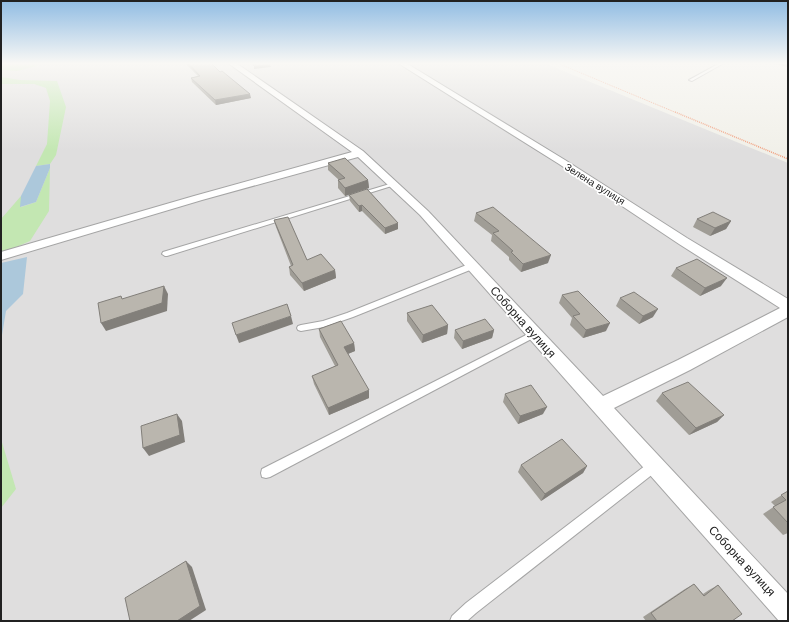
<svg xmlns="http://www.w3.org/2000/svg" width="789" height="622" viewBox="0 0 789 622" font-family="Arial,sans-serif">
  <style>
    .residential { fill: #dfdede }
    .grass { fill: #c3e7b2 }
    .water { fill: #acc8db }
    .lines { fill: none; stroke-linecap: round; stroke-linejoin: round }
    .service-casing { stroke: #a5a5a5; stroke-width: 2 }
    .minor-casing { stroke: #a5a5a5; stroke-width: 2 }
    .path-far1 { stroke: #f19b79; stroke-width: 1; stroke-dasharray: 1 1; stroke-linecap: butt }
    .path { stroke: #f19b79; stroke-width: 1.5; stroke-dasharray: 1 1; stroke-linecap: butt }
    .service { fill: #fff; fill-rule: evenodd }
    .minor { fill: #fff; fill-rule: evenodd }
    .wall { fill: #a09d96 }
    .shaded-wall { fill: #827f7a }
    .building { fill: #bab6ae; stroke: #827f7a }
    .labels { text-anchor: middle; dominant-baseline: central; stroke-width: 3.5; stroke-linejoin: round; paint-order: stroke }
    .far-street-label { font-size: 10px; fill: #212121; stroke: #fff }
    .street-label { font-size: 12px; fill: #212121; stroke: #fff }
  </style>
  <rect width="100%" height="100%" fill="#f1f0e9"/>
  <path class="residential" d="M1 63H544L788 163V621H1Z"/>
  <g class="grass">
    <path d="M1 63H34L37 66 17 71 1 70Z"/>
    <path d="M1 77 20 80 57 81 66 107 56 155 50 164 36 166 47 144 50 101 46 88 34 84H1Z"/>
    <path d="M50 168 49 211 30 241 12 249 1 252V219L21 196V207L36 202Z"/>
    <path d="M1 439 16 489 1 508Z"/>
  </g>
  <g class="water">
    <path d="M50 164V168L36 202 20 207 21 196 36 166Z"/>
    <path d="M27 257 23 294 6 311 1 341V263Z"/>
  </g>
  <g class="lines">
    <defs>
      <g id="service">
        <path d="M720 63H724L692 81 689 80Z"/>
        <path d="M393 183 398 184 167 256H165L162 254 163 252Z"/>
        <path d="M469 264H472L476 266 475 268 353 317 324 327 301 331 298 330 297 328 298 326 301 325 323 321 347 313Z"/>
        <path d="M534 331 537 332 538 334 537 336 270 477 266 478 262 477 261 473 262 469Z"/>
        <path d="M654 461 658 462 659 466 658 470 476 613 467 621H450L452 616 466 603 650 462Z"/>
      </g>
      <path id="minor" d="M228 63H236L363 151 428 211 603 396 678 360 780 308 679 244 559 164 398 63H406L565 160 687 238 788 299V317L690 370 614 408 788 594V621H779L420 215 358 157 202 200 1 260V252L194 196 352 152Z"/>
    </defs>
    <use href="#service" class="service-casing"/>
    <use href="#minor" class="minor-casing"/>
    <path class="path-far1" d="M557 63 677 113"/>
    <path class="path" d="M675 112 788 159"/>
    <use href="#service" class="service"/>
    <use href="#minor" class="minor"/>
  </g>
  <g class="wall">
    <path d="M185 63H211L220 72 251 98 216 105 192 82 191 78 198 76Z"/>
    <path d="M771 63H788V67Z"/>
    <path d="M328 163 368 180 369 188 345 196 338 188V180H339L328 170Z"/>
    <path d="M349 195 398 229 385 234 362 211 359 212 350 201Z"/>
    <path d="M476 213 548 263 521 272 509 260V257L491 241 492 235 474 221Z"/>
    <path d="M697 219 731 221 726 229 710 236 693 227Z"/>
    <path d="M274 220 307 260 335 270 336 278 304 291 290 275 289 267 291 266 276 227Z"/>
    <path d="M676 268 721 286 700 296 671 276Z"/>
    <path d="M562 295 606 331 583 338 570 325 572 318 559 303Z"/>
    <path d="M620 298 653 317 639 324 616 306Z"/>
    <path d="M407 313 448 325 447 334 422 343 407 321Z"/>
    <path d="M319 329 354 343 355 351 348 354 369 398 329 415 314 384 312 376 335 366 320 337Z"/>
    <path d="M455 330H494L492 338 462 349 454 338Z"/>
    <path d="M662 393 724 415 717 422 689 435 656 401Z"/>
    <path d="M505 394 543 414 518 424 503 402Z"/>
    <path d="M521 465 587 466 583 473 541 501 518 472Z"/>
    <path d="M788 491V533L783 535 763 514 775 506 771 502Z"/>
    <path d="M694 584 703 594 709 590 718 585 732 621H646L643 617 685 589Z"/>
  </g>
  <g class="shaded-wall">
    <path d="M270 65 271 67 254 69V66Z"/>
    <path d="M250 94 251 98 216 105 215 100Z"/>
    <path d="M368 180 369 188 345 196V188Z"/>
    <path d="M362 205V211L359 212V206Z"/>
    <path d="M731 221 726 229 710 236 715 228Z"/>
    <path d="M398 223V229L385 234V228Z"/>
    <path d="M551 255 548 263 521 272 523 264Z"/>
    <path d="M335 270 336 278 304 291 302 283Z"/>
    <path d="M727 278 721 286 700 296 705 288Z"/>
    <path d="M164 286 168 294 167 311 106 331 101 323Z"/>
    <path d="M658 309 653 317 639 324 643 316Z"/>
    <path d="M291 316 293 324 239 343 236 335Z"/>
    <path d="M610 323 606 331 583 338 586 330Z"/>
    <path d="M448 325 447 334 422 343 423 335Z"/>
    <path d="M494 330 492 338 462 349 463 341Z"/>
    <path d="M354 343 355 351 345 355 344 347Z"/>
    <path d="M369 390V398L329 415 328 408Z"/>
    <path d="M547 407 543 414 518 424 520 416Z"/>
    <path d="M177 414 182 421 185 442 149 456 143 448Z"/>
    <path d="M724 415 717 422 689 435 696 428Z"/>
    <path d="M587 466 583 473 541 501 545 494Z"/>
    <path d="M186 561 192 567 206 610 189 621H177Z"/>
  </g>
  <g class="building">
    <path d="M188 63H211L220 72 222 71 250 94 215 100 191 78 200 76Z"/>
    <path d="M252 63H270V65L254 66Z"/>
    <path d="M345 158 368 180 345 188 338 180 345 178 328 163Z"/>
    <path d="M367 189 398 223 385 228 362 205 359 206 349 195Z"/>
    <path d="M493 207 551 255 523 264 511 252 513 251 493 233 499 231 476 213Z"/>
    <path d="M713 212 731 221 715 228 697 219Z"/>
    <path d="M288 217 307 260 321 254 335 270 302 283 289 267 293 265 274 220Z"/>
    <path d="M697 259 727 278 705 288 676 268Z"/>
    <path d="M164 286 162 303 101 323 98 303 121 296 122 299Z"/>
    <path d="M578 291 610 323 586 330 573 316 580 314 562 295Z"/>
    <path d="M634 292 658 309 643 316 620 298Z"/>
    <path d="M287 304 291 316 236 335 232 323Z"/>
    <path d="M432 305 448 325 423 335 407 313Z"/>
    <path d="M485 319 494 330 463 341 455 330Z"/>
    <path d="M341 321 354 343 344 347 369 390 328 408 312 376 338 365 319 329Z"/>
    <path d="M688 382 724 415 696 428 662 393Z"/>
    <path d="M531 385 547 407 520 416 505 394Z"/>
    <path d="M177 414 180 435 143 448 141 426Z"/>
    <path d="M562 439 587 466 545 494 521 465Z"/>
    <path d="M788 491V523L773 507 786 500 781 495Z"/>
    <path d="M186 561 200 606 177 621H130L125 598Z"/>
    <path d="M694 584 704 596 718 585 742 614 732 621H657L651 613Z"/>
  </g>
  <linearGradient id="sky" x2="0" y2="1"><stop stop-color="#90bce3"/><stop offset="0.42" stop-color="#f9f8f5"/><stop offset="1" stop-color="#f9f8f5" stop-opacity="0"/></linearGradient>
  <rect width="789" height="151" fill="url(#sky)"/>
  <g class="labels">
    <g class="far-street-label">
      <text transform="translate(595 184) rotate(32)">Зелена вулиця</text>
    </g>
    <g class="street-label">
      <text transform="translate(523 322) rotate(48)">Соборна вулиця</text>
      <text transform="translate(742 561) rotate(47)">Соборна вулиця</text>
    </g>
  </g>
  <rect width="789" height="622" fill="none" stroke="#212121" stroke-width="4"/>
</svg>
